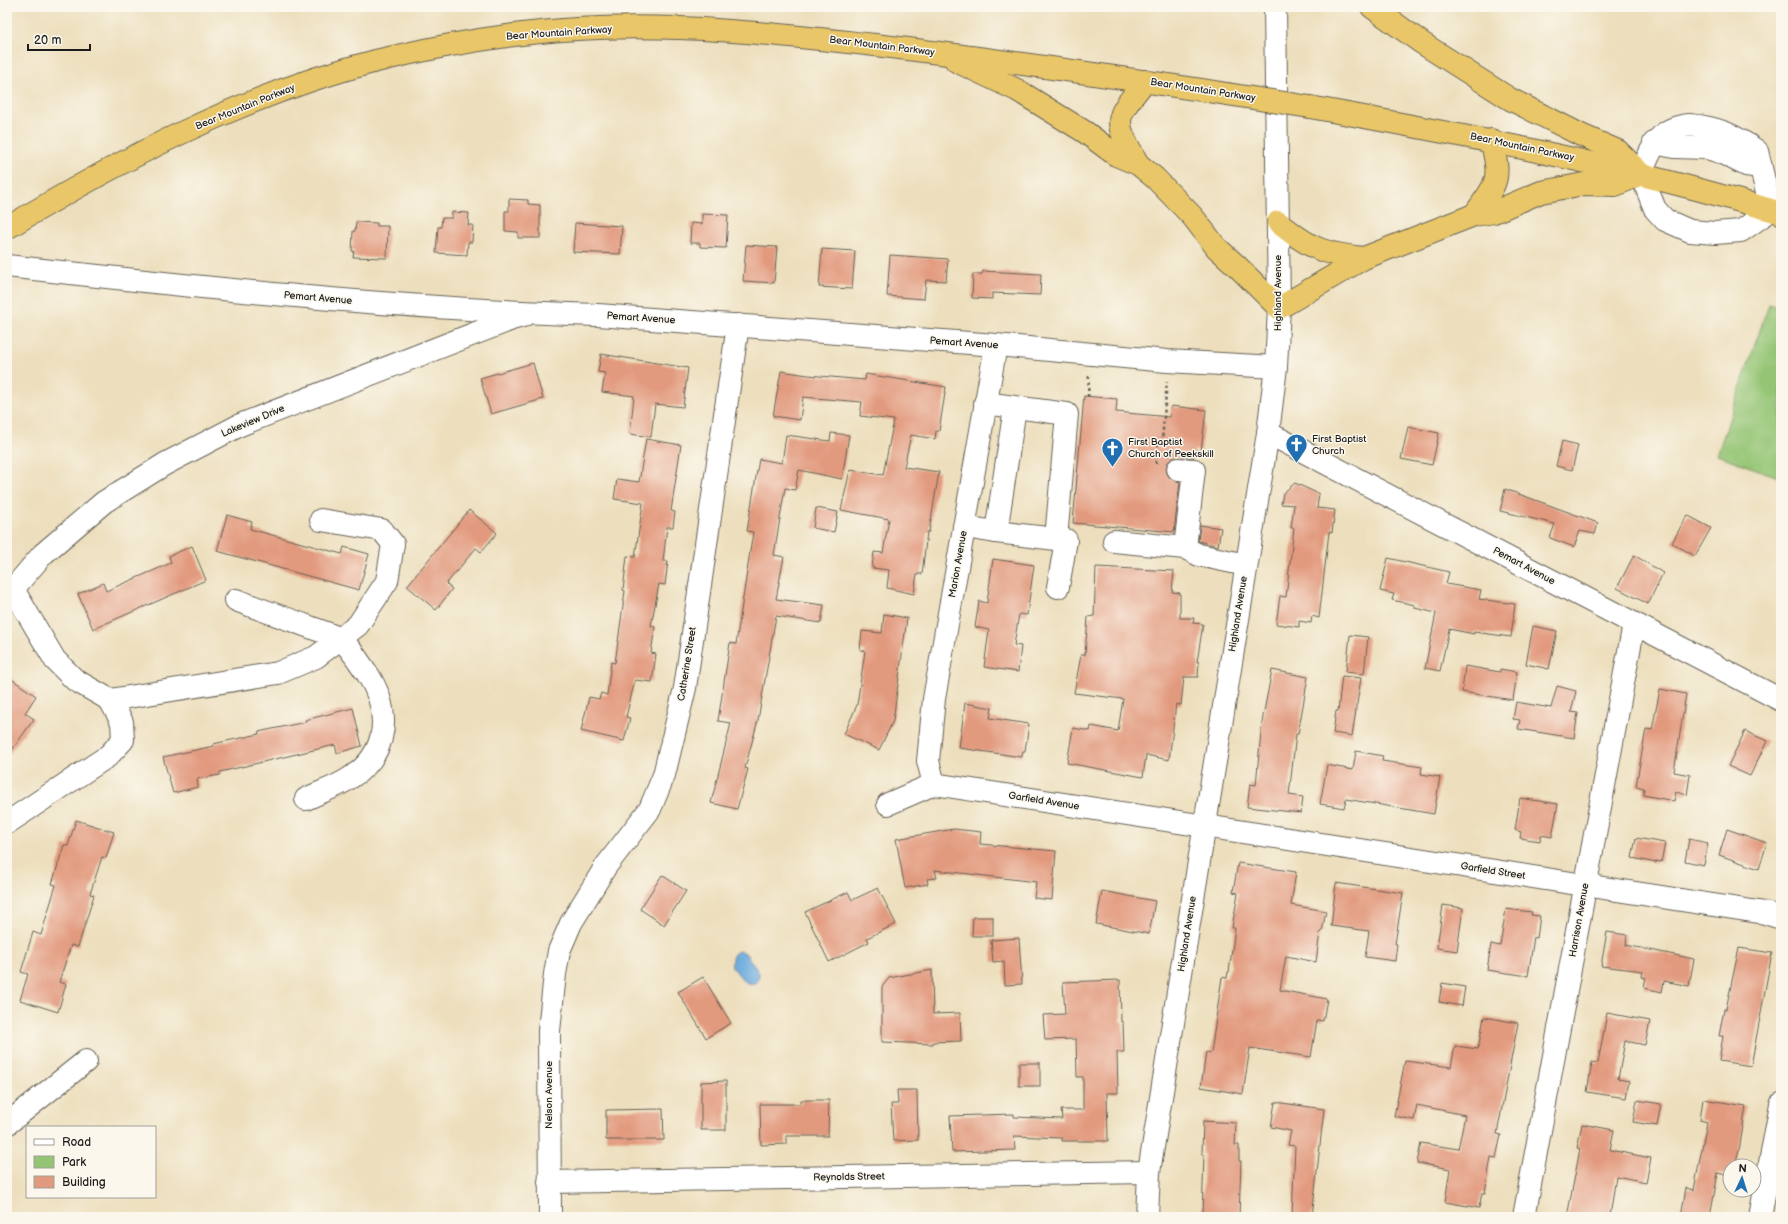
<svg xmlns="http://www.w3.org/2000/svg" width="1788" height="1224" viewBox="0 0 1788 1224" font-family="'Balsamiq Sans',sans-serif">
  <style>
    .green { fill: #94c575; stroke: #587048 }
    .water { fill: #6caade; stroke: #44637d }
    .building { fill: #e29a7e }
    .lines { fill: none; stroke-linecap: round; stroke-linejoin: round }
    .minor-casing { stroke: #656054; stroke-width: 24 }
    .highway-casing { stroke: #656054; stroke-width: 24 }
    .path { stroke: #656054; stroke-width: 2.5; stroke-dasharray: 3 3; stroke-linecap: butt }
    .minor { stroke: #fff; stroke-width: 22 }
    .highway { stroke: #e9c769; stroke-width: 22 }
    .highway-bridge-casing { stroke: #656054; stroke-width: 24; stroke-linecap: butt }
    .highway-bridge { stroke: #e9c769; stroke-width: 22 }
    .labels { text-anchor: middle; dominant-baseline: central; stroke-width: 3; stroke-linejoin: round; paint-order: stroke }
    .street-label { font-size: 10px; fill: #1c1c1c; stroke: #fbf7ec }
    .poi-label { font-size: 10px; fill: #1c1c1c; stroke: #fbf7ec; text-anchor: start }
  </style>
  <rect width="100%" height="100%" fill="#fbf7ec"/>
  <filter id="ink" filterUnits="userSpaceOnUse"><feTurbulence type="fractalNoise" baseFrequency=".025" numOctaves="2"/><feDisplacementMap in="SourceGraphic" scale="8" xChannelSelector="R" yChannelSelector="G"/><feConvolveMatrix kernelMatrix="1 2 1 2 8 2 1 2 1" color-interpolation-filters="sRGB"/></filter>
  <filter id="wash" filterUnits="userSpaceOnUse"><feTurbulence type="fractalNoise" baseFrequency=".012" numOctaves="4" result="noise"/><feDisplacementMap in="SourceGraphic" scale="16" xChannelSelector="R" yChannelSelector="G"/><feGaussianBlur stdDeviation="0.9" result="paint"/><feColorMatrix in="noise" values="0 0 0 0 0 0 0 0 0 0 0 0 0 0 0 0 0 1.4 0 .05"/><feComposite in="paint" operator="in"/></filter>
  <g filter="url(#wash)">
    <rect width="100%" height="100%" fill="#eddfbd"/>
    <path class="green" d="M1769 304 1781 308V478L1717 455Z"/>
    <path class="water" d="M740 951 746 954 759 973 758 981C746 990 740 974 732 967 731 959 732 952 740 951Z"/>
    <g id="blocks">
      <g class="building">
        <path d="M509 199 528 200V204L540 205V238H518V232L505 231V211H509Z"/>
        <path d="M452 212 469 213 468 225H473L472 242H468L467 255 436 253 438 227H441L442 218H452Z"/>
        <path d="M702 214 728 215 726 248 700 247V243H690L691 223 702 224Z"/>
        <path d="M356 222 377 223V226H388L387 258 353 257 354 251H352L353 231H355Z"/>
        <path d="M575 223 622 226 620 254 573 252Z"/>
        <path d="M746 245 777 247 774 283 743 281Z"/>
        <path d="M822 249 855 251 852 289 819 287Z"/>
        <path d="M890 255 948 259 946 281 926 280 924 299 887 296Z"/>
        <path d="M983 271 1041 274 1040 295 992 293V299L972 298 973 274H982Z"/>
        <path d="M601 354 688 368 683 407 655 404 651 437 630 434 634 396 602 392 605 373 598 372Z"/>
        <path d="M533 363 543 399 491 414 480 378Z"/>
        <path d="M781 371 808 375 865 380 866 374 946 387 939 431H936L935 439 911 435 904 467 939 472 929 532H927L922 574H917L914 594 887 588 889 570 872 568 874 552 883 553 889 519 841 510 850 470 883 475 894 420 860 416 862 402 803 397 800 420 773 416Z"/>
        <path d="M1084 396 1117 399 1116 412 1170 417 1171 406 1206 410 1201 451 1194 450V457L1173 458 1168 462 1166 468 1167 474 1171 479 1180 482 1174 532 1073 523Z"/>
        <path d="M1408 427 1439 433 1432 465 1401 459Z"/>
        <path d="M831 433 849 435 842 479 799 470 795 490 785 488 774 555 784 557 776 599 824 605 821 623 776 616 758 720 745 768 748 769 737 809 711 803 731 723 718 721 730 643 736 644 753 532 747 531 759 459 782 463 786 435 830 441Z"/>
        <path d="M646 439 681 445 671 511 675 512 673 527H667L663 561H668L665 585 659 584 651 626 655 627 651 653 656 654 652 682 635 680 626 717 630 718 624 741 581 731 589 697 599 699 601 693 607 695 611 662 615 663 625 591 623 590 627 556 635 557 643 503 614 499 617 479 639 482Z"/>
        <path d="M1562 441 1578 445 1572 470 1556 466Z"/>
        <path d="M1295 483 1319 494 1317 508 1335 510 1332 533 1329 532 1319 618 1312 616 1311 623 1299 621V627L1276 624 1280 596 1286 597 1294 528H1291L1294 505 1281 504 1283 493Z"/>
        <path d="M1505 489 1598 523 1595 534 1580 531 1574 547 1550 538 1555 524 1500 511Z"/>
        <path d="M816 508 838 512 834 532 813 528Z"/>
        <path d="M469 510 497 533 481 552 476 548 446 584 452 589 436 610 407 586Z"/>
        <path d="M227 515 252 522 250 529 342 554 344 547 369 554 359 590 217 551Z"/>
        <path d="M1687 515 1711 528 1695 556 1672 543Z"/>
        <path d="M1200 525 1221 528 1218 546 1198 541Z"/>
        <path d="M192 546 206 580 93 629 78 594 103 583 106 591 171 563 169 556Z"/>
        <path d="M1634 555 1663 573 1648 604 1617 588Z"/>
        <path d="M1388 558 1449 572 1446 584 1481 590 1479 599 1515 604 1511 637 1474 632V634L1449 629 1440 671 1425 668 1436 613 1415 608V605L1392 600 1394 594 1380 591Z"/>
        <path d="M993 559 1034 565 1027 615 1019 614 1014 645 1021 646 1018 672 984 667 989 630 975 627 979 601 987 603Z"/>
        <path d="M1096 567 1174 571 1172 592 1180 593V618H1194L1193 623 1203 624 1197 662H1199L1198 677H1184L1181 705 1176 704 1169 760 1146 755 1143 777 1067 763 1073 728 1090 731 1091 726 1118 731 1123 699 1074 693 1081 655H1085L1088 617 1094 616Z"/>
        <path d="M884 614 907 618 893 721 879 750 844 734 857 705 865 651 860 650 862 631 882 633Z"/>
        <path d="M1533 626 1557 631 1549 669 1526 664Z"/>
        <path d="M1350 635 1368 637 1364 674 1346 672Z"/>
        <path d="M1465 666 1500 672V669L1517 672 1513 700 1462 692Z"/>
        <path d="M1272 670 1308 677 1298 734H1296L1289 795 1303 797 1301 813 1247 807 1250 784 1256 785 1262 722Z"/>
        <path d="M7 676 36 696 25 713 34 719 7 757Z"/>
        <path d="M1342 676 1361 678 1352 736 1333 733 1336 711H1338Z"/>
        <path d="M1557 686 1576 691 1571 712 1578 713 1574 738 1518 729 1520 720 1513 719 1516 702 1551 708Z"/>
        <path d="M1660 689 1686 694 1674 772 1690 775 1687 795 1676 792 1674 801 1643 795 1644 788 1636 786 1646 729 1652 730Z"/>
        <path d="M965 703 992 708 990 718 1029 724 1025 751H1023L1022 757 959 748Z"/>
        <path d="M353 708 362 746 337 753 335 745 220 772V775L197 779 198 787 173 793 163 757 214 746 213 744 259 734 258 732 306 722 305 720Z"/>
        <path d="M1745 731 1767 741 1750 776 1728 766Z"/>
        <path d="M1356 751 1383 756 1382 761 1422 767 1421 774 1440 777 1434 814 1346 799 1344 808 1320 804 1327 765 1353 770Z"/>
        <path d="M1520 798 1558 804 1552 837 1541 835 1540 841 1520 838 1521 832 1515 830Z"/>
        <path d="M76 820 114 832 106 858 102 857 90 894 94 895 78 947 71 945 59 982 66 984 58 1012 20 1000 28 974 21 972 33 932 41 935 56 885 52 884 64 845 68 846Z"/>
        <path d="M954 829 981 832 980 844 1056 851 1052 900 1034 898 1036 882 935 870 937 878 927 879 928 884 905 888 896 839Z"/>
        <path d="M1727 829 1767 843 1759 869 1719 855Z"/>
        <path d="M1636 838 1665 843 1661 862 1656 861V863L1632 858Z"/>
        <path d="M1689 839 1708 843 1704 865 1685 861Z"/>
        <path d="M1238 863 1296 872 1291 905 1326 911 1322 932H1320L1316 962 1286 956 1280 990 1327 999 1323 1021 1317 1020 1311 1057 1250 1048 1243 1094 1201 1087 1206 1052 1211 1053 1222 977 1227 978 1228 972H1229L1235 928H1232L1238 893 1233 892Z"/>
        <path d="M662 875 686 891 664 925 640 909Z"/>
        <path d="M1336 883 1403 893 1395 944H1397L1395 961 1365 957 1369 931 1331 926Z"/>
        <path d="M878 888 896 924 867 938 869 942 829 962 805 912 848 892 852 900Z"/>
        <path d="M1102 891 1155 901 1149 934 1096 924Z"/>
        <path d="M1443 905 1463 908 1457 951 1437 948Z"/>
        <path d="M1506 909 1532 912 1531 915 1540 916 1537 938 1534 937 1528 976 1487 970 1491 944 1500 946Z"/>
        <path d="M973 917H993V936H972Z"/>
        <path d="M1607 932 1627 935 1626 945 1694 959 1689 986 1664 981 1662 992 1644 988 1646 978 1642 977 1643 971 1601 966Z"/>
        <path d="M1019 938 1022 984 1005 985 1004 961 993 962 991 940Z"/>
        <path d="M1739 948 1772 953 1751 1066 1719 1061 1723 1036H1719L1724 1009H1726Z"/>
        <path d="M932 970 933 1014 960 1013 961 1041 933 1042V1044L882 1042V987L889 978Z"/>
        <path d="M703 977 731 1023 706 1038 678 992Z"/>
        <path d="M1120 980 1121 1022H1123L1124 1052H1117L1118 1093H1107L1108 1141H1062V1138L1014 1136 1015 1150 952 1152 950 1116 1014 1114V1117L1062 1119 1061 1110H1083V1077H1077L1076 1039 1045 1040 1043 1015 1065 1014 1063 982Z"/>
        <path d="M1442 983 1465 987 1462 1006 1439 1002Z"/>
        <path d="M1607 1013 1650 1021 1645 1045 1625 1041 1618 1079 1629 1081 1626 1098 1587 1092 1592 1062 1598 1063Z"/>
        <path d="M1484 1017 1518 1023 1497 1134 1501 1135 1496 1158 1491 1157 1485 1193H1482L1479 1208 1445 1202 1450 1169 1417 1163 1421 1143 1458 1149 1465 1115 1417 1105 1414 1120 1394 1116 1405 1061 1451 1067 1455 1046 1478 1049Z"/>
        <rect x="1019" y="1063" width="21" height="23"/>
        <path d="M726 1081V1130H701V1082Z"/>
        <path d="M897 1090H917L918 1140 893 1141 891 1104H898Z"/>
        <path d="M1703 1099 1746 1106 1740 1145 1735 1166H1730V1176L1718 1173 1710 1217H1681L1686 1188 1694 1190 1707 1122 1700 1120Z"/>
        <path d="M801 1100H829L828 1136H786V1144L761 1145 760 1104H801Z"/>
        <path d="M1637 1100 1661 1104 1657 1126 1633 1122Z"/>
        <path d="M1275 1102 1324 1109 1312 1217H1292L1295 1146 1288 1145 1291 1131 1271 1127Z"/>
        <path d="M663 1109 664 1140H606V1110Z"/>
        <path d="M1203 1121 1236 1123 1235 1145H1239V1161H1241L1239 1217H1202L1204 1154H1202Z"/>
        <path d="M1582 1124 1614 1130 1610 1150 1651 1158 1646 1182 1616 1176 1610 1217H1567L1580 1149 1577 1148Z"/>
      </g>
    </g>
  </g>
  <g filter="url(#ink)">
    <use href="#blocks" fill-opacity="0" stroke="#656054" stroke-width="1"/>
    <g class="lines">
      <defs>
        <g id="minor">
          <path d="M1689 125C1717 127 1734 135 1757 151L1771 210 1741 231 1715 233 1690 231 1665 220 1655 209 1641 174C1652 148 1657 128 1689 125Z"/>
          <path d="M1654 143 1674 147 1707 148 1720 152 1746 165 1761 167"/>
          <path d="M7 266C203 288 400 309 598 315L996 345 1167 361 1276 367"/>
          <path d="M985 403 1067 414 1056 539 996 532"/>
          <path d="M1268 433 1781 700"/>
          <path d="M1178 469 1194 470 1185 548"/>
          <path d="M964 527 996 532 1015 408"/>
          <path d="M1056 539 1066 540 1058 587"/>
          <path d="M1114 541 1185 548 1199 555 1246 565"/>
          <path d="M7 596 43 554 104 502 165 464 240 425 512 319 523 316"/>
          <path d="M236 600C259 609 283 617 307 626 317 630 329 633 338 638 348 643 360 664 367 673 391 710 390 753 350 778 337 787 320 792 306 799"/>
          <path d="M110 700 278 673 316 657 358 625 387 581 393 544 382 530 321 520"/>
          <path d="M934 784 928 761 934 699 996 345"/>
          <path d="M888 804 934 784 1765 913 1781 918"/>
          <path d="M7 823 108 756 123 740 122 722 110 700 75 680 55 660 13 589"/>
          <path d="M7 1124 86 1061"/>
          <path d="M549 1182 1149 1172"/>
          <path d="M550 1217 549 1031 555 974 559 951 571 923 606 866 650 809 664 775 685 688 738 325"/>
          <path d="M1147 1217 1149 1172 1268 433 1276 367 1279 308 1275 7"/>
          <path d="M1524 1217 1634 624"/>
          <path d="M1760 1217 1781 1104"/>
        </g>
        <g id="highway">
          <path d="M1372 7 1422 43 1510 99 1581 135 1618 151 1641 174"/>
          <path d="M956 61 1017 90 1085 132 1116 155 1138 164 1155 178 1193 217 1216 247 1238 267 1279 308 1364 258 1474 215 1494 212 1541 192 1584 184 1615 185 1641 174"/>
          <path d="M1310 107C1469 136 1626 166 1781 213"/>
          <path d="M1138 164C1113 119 1113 121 1145 81"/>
          <path d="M1474 215C1497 183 1502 180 1491 140"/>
          <path d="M1278 222C1309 248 1323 254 1364 258"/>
          <path d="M7 228C122 159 245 94 376 61 442 45 510 33 577 29 677 23 776 34 875 45 993 59 1110 76 1227 94"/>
        </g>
      </defs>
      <use href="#minor" class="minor-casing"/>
      <use href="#highway" class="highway-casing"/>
      <g class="path">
        <path d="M1088 397 1089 374"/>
        <path d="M1149 456 1157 457"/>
        <path d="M1156 464 1158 443 1162 441 1167 381"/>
      </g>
      <use href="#minor" class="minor"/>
      <use href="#highway" class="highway"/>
      <defs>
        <path id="highway-bridge" d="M1227 94 1310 107"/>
      </defs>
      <use href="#highway-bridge" class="highway-bridge-casing"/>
      <use href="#highway-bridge" class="highway-bridge"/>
    </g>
  </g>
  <defs>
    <symbol id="church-pin" viewBox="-11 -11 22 30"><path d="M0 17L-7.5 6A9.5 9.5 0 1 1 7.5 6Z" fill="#1f6fb2" stroke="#fbf7ec"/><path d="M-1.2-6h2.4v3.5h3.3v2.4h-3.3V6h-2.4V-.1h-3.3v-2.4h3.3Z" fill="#fff"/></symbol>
  </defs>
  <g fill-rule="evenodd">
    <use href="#church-pin" x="1284" y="432" width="25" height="34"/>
    <use href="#church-pin" x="1100" y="436" width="25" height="34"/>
  </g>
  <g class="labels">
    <g class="street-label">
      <text transform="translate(559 33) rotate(-4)">Bear Mountain Parkway</text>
      <text transform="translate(882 46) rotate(7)">Bear Mountain Parkway</text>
      <text transform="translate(1203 90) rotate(9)">Bear Mountain Parkway</text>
      <text transform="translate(245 107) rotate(-22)">Bear Mountain Parkway</text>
      <text transform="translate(1522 147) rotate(12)">Bear Mountain Parkway</text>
      <text transform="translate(1278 293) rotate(-90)">Highland Avenue</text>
      <text transform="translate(318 298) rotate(5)">Pemart Avenue</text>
      <text transform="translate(641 318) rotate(4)">Pemart Avenue</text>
      <text transform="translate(964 343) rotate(4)">Pemart Avenue</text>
      <text transform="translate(253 421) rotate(-23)">Lakeview Drive</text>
      <text transform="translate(958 564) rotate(-80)">Marion Avenue</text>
      <text transform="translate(1524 566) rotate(28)">Pemart Avenue</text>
      <text transform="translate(1238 614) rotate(-81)">Highland Avenue</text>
      <text transform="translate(687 664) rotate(-81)">Catherine Street</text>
      <text transform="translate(1044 801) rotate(9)">Garfield Avenue</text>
      <text transform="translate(1493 871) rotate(9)">Garfield Street</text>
      <text transform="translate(1579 920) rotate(-80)">Harrison Avenue</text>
      <text transform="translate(1187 934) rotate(-81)">Highland Avenue</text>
      <text transform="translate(549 1095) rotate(-90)">Nelson Avenue</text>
      <text transform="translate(849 1177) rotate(-1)">Reynolds Street</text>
    </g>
    <g class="poi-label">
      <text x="1312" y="439">First Baptist<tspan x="1312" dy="12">Church</tspan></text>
      <text x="1128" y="442">First Baptist<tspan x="1128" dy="12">Church of Peekskill</tspan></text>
    </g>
  </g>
  <rect width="1788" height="1224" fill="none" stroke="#fbf7ec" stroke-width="24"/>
  <rect x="26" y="1126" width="130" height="72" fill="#fbf7ec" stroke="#a29f99"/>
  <rect x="34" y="1139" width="20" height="6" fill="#ffffff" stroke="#a29f99"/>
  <text x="62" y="1146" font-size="12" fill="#1c1c1c">Road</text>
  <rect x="34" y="1156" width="20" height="12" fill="#94c575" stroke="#a29f99"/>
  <text x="62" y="1166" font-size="12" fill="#1c1c1c">Park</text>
  <rect x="34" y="1176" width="20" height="12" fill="#e29a7e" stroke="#a29f99"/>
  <text x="62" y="1186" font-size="12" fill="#1c1c1c">Building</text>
  <g transform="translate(1742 1178) rotate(4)"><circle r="19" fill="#fbf7ec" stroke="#a29f99"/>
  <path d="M0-3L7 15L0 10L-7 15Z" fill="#1f6fb2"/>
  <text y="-6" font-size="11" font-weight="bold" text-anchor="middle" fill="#1c1c1c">N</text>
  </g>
  <path d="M28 44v6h62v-6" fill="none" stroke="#1c1c1c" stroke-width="2"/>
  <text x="34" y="44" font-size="12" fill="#1c1c1c" stroke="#fbf7ec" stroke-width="3" paint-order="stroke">20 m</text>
</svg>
